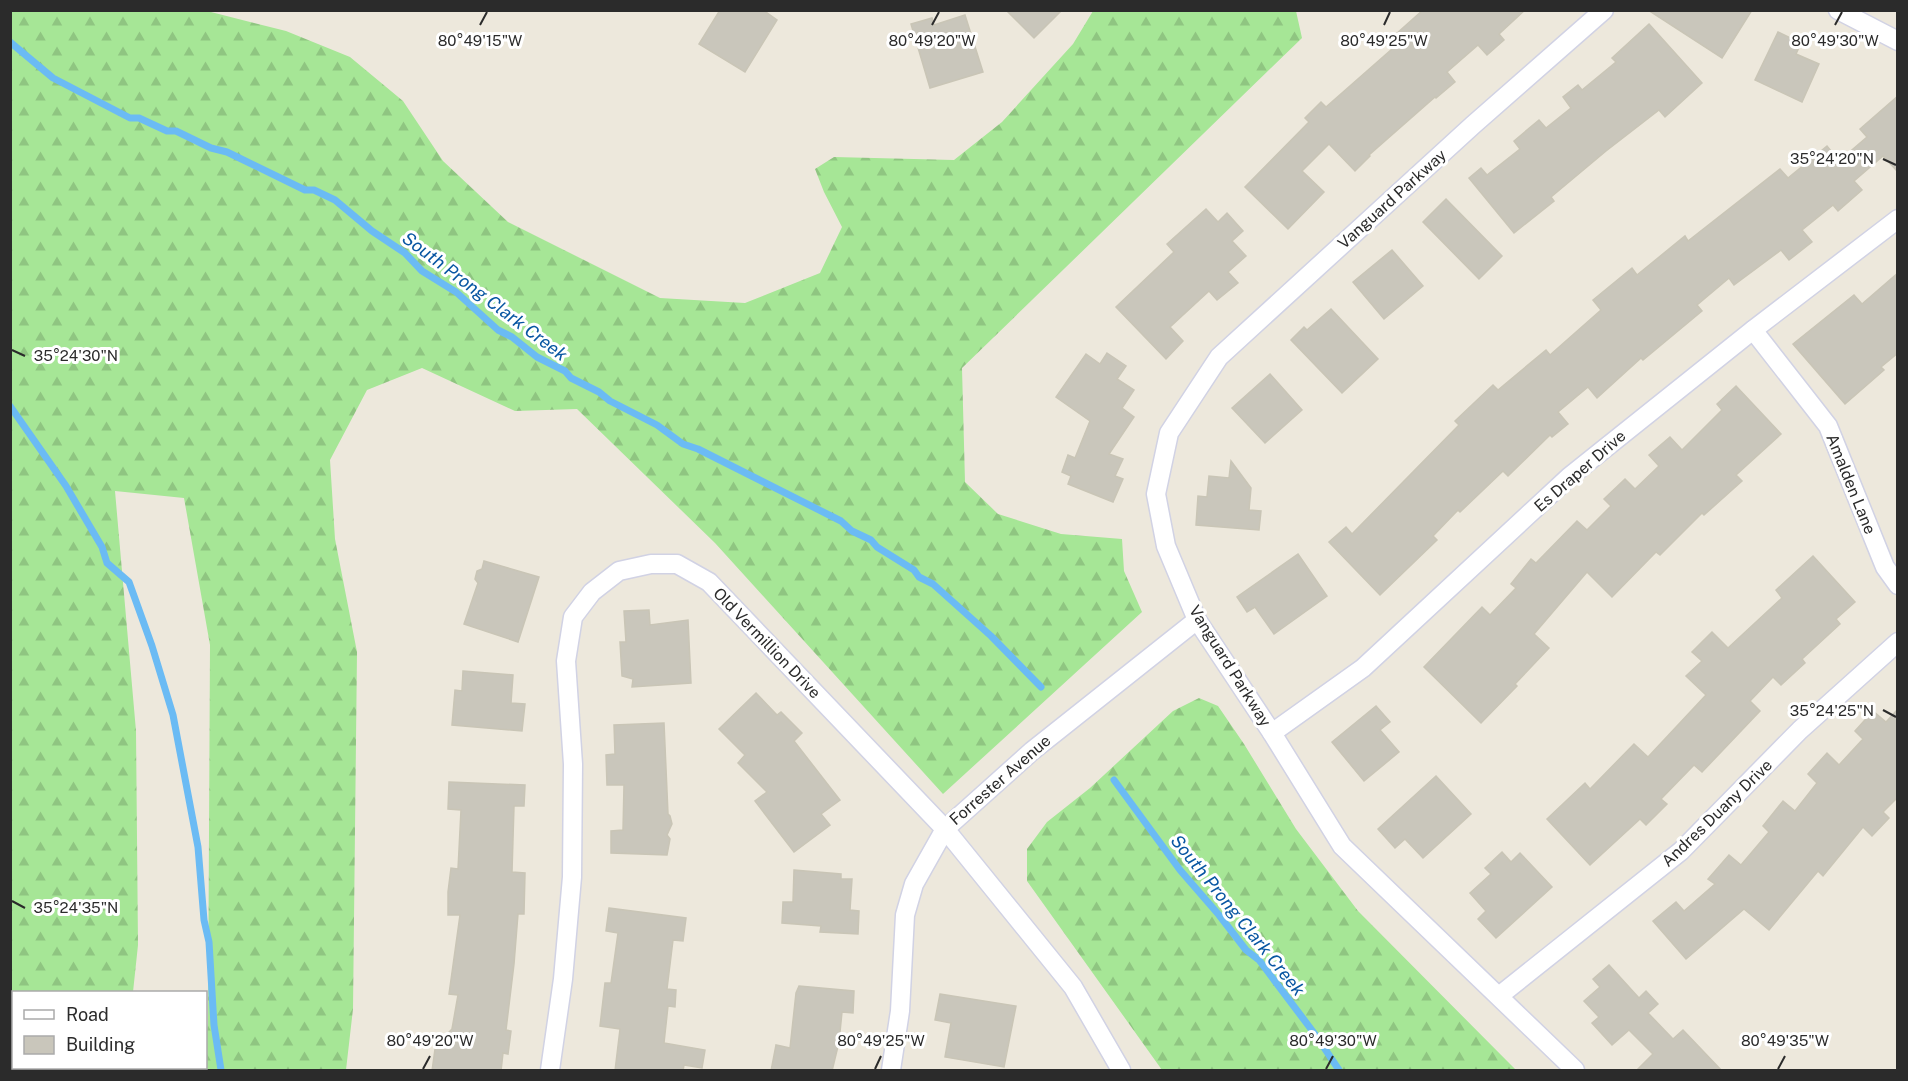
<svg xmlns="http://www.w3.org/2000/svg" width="1908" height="1081" viewBox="0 0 1908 1081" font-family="'Public Sans',sans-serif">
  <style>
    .forest { fill: url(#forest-firs) }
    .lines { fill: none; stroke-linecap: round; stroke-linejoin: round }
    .stream { stroke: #6bbbf4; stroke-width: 7 }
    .building { fill: #c9c6bb; stroke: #c9c5b6; stroke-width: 1.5 }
    .street-casing { stroke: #d1d2e4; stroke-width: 21 }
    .street { stroke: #fff; stroke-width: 18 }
    .ticks { fill: none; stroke: #2b2b2b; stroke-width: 2 }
    .labels { text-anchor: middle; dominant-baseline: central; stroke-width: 6; stroke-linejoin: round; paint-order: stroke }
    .street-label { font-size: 16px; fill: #2b2b2b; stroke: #fff }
    .water-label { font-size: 18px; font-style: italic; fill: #0856a2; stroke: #fff }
    .ticks-label { font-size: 15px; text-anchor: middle; fill: #2b2b2b; stroke: #fff; stroke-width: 6; stroke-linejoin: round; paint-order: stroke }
  </style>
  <defs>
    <pattern id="forest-firs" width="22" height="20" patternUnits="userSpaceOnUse" patternTransform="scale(1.5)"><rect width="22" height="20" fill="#a6e696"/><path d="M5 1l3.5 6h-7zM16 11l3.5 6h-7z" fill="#8fc581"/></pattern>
  </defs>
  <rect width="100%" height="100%" fill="#ede8dc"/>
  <g class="forest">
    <path d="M10 11H207L286 31 350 57 403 101 443 161 508 222 660 298 745 303 820 273 842 227 824 192 815 169 834 157 954 160 1002 122 1073 44 1093 11H1296L1302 38 962 368 965 482 998 514 1061 534 1122 539 1124 571 1142 612 943 794 715 543 577 409 515 411 422 368 367 390 330 460 335 539 357 652 353 1009 346 1070H199L200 1068H206V1038L208 1024 210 645 184 498 115 491 136 731 138 945 133 992H14V1068H126V1070H11Z"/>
    <path d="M1199 698 1218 706 1244 744 1296 829 1358 911 1516 1070H1162L1027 881V849L1047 822 1090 788 1173 711Z"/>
  </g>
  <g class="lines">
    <g class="stream">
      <path d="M10 42 53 78 130 118H139L167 131H176L211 148 227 152 305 190H314L335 200 372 231 405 253 422 271 456 292 498 330 512 337 537 357 565 371 571 378 599 392 610 401 657 425 683 444 698 449 841 521 852 531 871 540 877 547 914 570 919 577 933 584 991 636 1041 687"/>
      <path d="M10 406 66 486 102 547 107 563 129 582 152 646 173 715 198 847 204 920 209 942 214 1025 221 1070"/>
      <path d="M1114 780 1180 870 1219 915 1246 950 1259 960 1317 1037 1339 1070"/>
    </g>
  </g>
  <g class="building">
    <path d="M720 10H763L777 20 745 72 699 44Z"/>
    <path d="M1006 10H1062L1034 38Z"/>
    <path d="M1423 10H1525L1499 34 1504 40 1487 55 1478 45 1447 72 1455 82 1436 98 1435 97 1369 155 1370 156 1355 171 1329 144 1302 171 1324 192 1288 229 1245 187 1309 122 1305 118 1321 102 1326 107 1392 49 1387 42Z"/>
    <path d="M1648 10H1752L1722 58Z"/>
    <path d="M965 15 983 72 930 88 911 24 932 18 934 25Z"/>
    <path d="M1649 24 1702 83 1665 117 1659 110 1606 151 1551 197 1554 201 1514 233 1469 178 1481 168 1487 175 1520 149 1514 141 1539 120 1546 128 1571 108 1563 97 1578 85 1582 90 1616 62 1612 58Z"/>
    <path d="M1778 32 1801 43 1796 54 1819 64 1802 102 1755 80Z"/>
    <path d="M1898 96V172L1883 156 1854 181 1862 190 1838 211 1833 205 1802 230 1812 242 1789 260 1781 250 1734 285 1729 278 1697 305 1702 311 1643 360 1641 358 1597 398 1588 387 1558 412 1568 424 1552 437 1550 435 1508 476 1503 471 1460 512 1458 510 1433 536 1437 540 1380 595 1329 542 1346 527 1352 534 1459 425 1455 421 1493 385 1498 390 1546 350 1550 355 1601 310 1593 300 1632 268 1637 275 1685 236 1688 241 1780 169 1788 178 1827 146 1839 161 1867 137 1860 129Z"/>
    <path d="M1446 199 1502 256 1479 279 1423 222Z"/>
    <path d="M1206 209 1218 222 1227 213 1243 231 1232 241 1246 256 1228 272 1238 283 1217 300 1209 291 1170 327 1183 341 1166 359 1116 307 1174 252 1167 244Z"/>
    <path d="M1392 250 1423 286 1384 319 1353 282Z"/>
    <path d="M1898 273V353L1881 367 1884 370 1845 404 1793 344 1854 295 1862 304Z"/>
    <path d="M1331 309 1378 359 1342 393 1291 340 1304 327 1307 330Z"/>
    <path d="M1107 353 1126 366 1117 379 1134 390 1122 408 1134 417 1109 454 1123 459 1115 476 1123 479 1113 502 1068 484 1071 476 1062 472 1068 455 1075 458 1090 421 1056 397 1086 354 1100 364Z"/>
    <path d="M1270 374 1302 410 1265 443 1232 408Z"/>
    <path d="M1736 386 1781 434 1736 475 1742 481 1704 515 1702 513 1660 555 1656 552 1612 597 1587 572 1534 634 1549 648 1515 684 1517 686 1481 723 1424 667 1482 607 1490 615 1516 588 1511 584 1531 559 1536 563 1577 521 1587 530 1611 506 1604 499 1625 479 1635 489 1659 466 1649 455 1670 437 1682 450 1722 410 1717 404Z"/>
    <path d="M1231 461 1251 488 1249 510 1261 511 1259 530 1196 525 1198 496 1207 497 1209 476 1229 478Z"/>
    <path d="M1298 554 1327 596 1274 634 1255 607 1247 612 1237 597Z"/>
    <path d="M1813 556 1855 602 1836 619 1840 624 1802 659 1805 663 1781 685 1773 677 1750 701 1760 711 1702 772 1694 765 1661 799 1667 804 1646 825 1640 819 1590 865 1547 819 1585 783 1590 789 1634 744 1648 757 1706 695 1686 676 1702 661 1692 652 1712 632 1728 648 1782 598 1776 590Z"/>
    <path d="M484 561 539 577 518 642 464 624 478 583 475 579 477 571 482 569Z"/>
    <path d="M649 610 650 625 688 620 691 683 632 687 633 679 622 676 620 642H626L624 611Z"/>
    <path d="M463 671 513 675 511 703 525 704 522 731 452 725 455 690 462 691Z"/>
    <path d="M756 693 777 715 781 712 802 733 794 741 840 800 821 814 830 825 794 852 755 801 767 792 738 763 745 755 719 729Z"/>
    <path d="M1376 706 1390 722 1380 730 1399 752 1364 781 1332 742Z"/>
    <path d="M1898 709V797L1883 812 1889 818 1872 836 1863 827 1823 876 1818 871 1769 930 1744 909 1686 959 1653 921 1676 902 1684 911 1715 884 1708 879 1729 855 1741 865 1769 832 1763 826 1783 801 1795 811 1817 783 1808 774 1827 753 1839 765 1863 739 1855 731 1873 711 1886 722Z"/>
    <path d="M664 723 668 814 670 816 672 824 667 835 670 839 667 855 611 853V831L623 830 624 785H607L606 755 615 754 614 725Z"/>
    <path d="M1436 776 1471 814 1423 858 1405 839 1395 848 1378 829Z"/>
    <path d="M449 782 525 785 524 806H514L512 872 525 873 524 914H518L514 964 506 1030 511 1031 508 1054 503 1053 501 1071H432L436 1042 447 1044 449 1032 452 1029 458 995 449 994 460 915H448V892L451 868 458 869 461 810 448 809Z"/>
    <path d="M1502 852 1511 862 1520 853 1552 887 1496 938 1478 919 1486 911 1470 893 1491 874 1485 868Z"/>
    <path d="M794 870 841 874V879H852L850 910 859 911 858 934 820 932 821 926 782 923 783 902H793Z"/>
    <path d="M609 908 686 918 683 941 673 940 667 989 676 990 675 1007 668 1006 664 1043 705 1050 702 1068 684 1065 683 1071H615L620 1029 600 1026 605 983H611L618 933 606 931Z"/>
    <path d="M1609 965 1639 998 1646 991 1658 1004 1648 1013 1673 1039 1683 1030 1722 1071H1636L1653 1054 1629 1030 1612 1045 1592 1023 1599 1017 1584 1001 1600 987 1593 979Z"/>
    <path d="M799 986 854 991 853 1013 842 1012 839 1042 832 1071H771L776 1045 790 1048 796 993Z"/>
    <path d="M940 994 1016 1006 1004 1067 945 1057 951 1023 935 1020Z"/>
  </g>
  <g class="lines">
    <defs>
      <g id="street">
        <path d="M1838 10 1898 41"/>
        <path d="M1753 330 1828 426 1885 567 1898 585"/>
        <path d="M1272 733 1363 668 1569 477 1753 330 1898 219"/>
        <path d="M1499 996 1681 851 1800 730 1898 642"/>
        <path d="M550 1070 563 979 572 877 573 764 566 661 573 617 592 592 619 571 651 564H677L709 582 945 829 1073 987 1121 1070"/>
        <path d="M891 1070 900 1011 905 915 914 884 945 829 1032 751 1197 620"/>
        <path d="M1575 1070 1342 846 1272 733 1197 620 1166 546 1156 494 1169 433 1219 357 1473 125 1604 10"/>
      </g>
    </defs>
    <use href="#street" class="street-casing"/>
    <use href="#street" class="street"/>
  </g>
  <path class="ticks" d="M480 25 487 12M932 25 939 12M1384 25 1390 12M1835 25 1842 12M1883 159 1896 165M12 350 25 356M1883 710 1896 717M12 901 25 908M423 1069 430 1056M875 1069 881 1056M1326 1069 1333 1056M1778 1069 1785 1056"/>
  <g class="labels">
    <g class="street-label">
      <text transform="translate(1392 199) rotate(-42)">Vanguard Parkway</text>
      <text transform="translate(1580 471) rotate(-41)">Es Draper Drive</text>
      <text transform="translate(1851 484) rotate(68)">Amalden Lane</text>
      <text transform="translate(767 643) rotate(46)">Old Vermillion Drive</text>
      <text transform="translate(1230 666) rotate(58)">Vanguard Parkway</text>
      <text transform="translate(1000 780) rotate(-41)">Forrester Avenue</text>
      <text transform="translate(1717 813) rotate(-44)">Andres Duany Drive</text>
    </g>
    <g class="water-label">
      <text transform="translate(485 296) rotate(37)">South Prong Clark Creek</text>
      <text transform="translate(1238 915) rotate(51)">South Prong Clark Creek</text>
    </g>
  </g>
  <g class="ticks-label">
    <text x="480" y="46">80°49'15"W</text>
    <text x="932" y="46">80°49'20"W</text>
    <text x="1384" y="46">80°49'25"W</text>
    <text x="1835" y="46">80°49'30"W</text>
    <text x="1832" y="164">35°24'20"N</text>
    <text x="76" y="361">35°24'30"N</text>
    <text x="1832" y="716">35°24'25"N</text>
    <text x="76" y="913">35°24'35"N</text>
    <text x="430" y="1046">80°49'20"W</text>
    <text x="881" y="1046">80°49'25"W</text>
    <text x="1333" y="1046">80°49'30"W</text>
    <text x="1785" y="1046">80°49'35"W</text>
  </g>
  <rect width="1908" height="1081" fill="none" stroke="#2b2b2b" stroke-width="24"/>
  <rect x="12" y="991" width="195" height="78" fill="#ffffff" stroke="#aaaaaa" stroke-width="1.5"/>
  <rect x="24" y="1010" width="30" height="9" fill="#ffffff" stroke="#aaaaaa" stroke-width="1.5"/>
  <text x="66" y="1021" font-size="18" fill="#2b2b2b">Road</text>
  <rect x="24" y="1036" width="30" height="18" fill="#c9c6bb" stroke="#aaaaaa" stroke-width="1.5"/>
  <text x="66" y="1051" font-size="18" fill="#2b2b2b">Building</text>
</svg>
